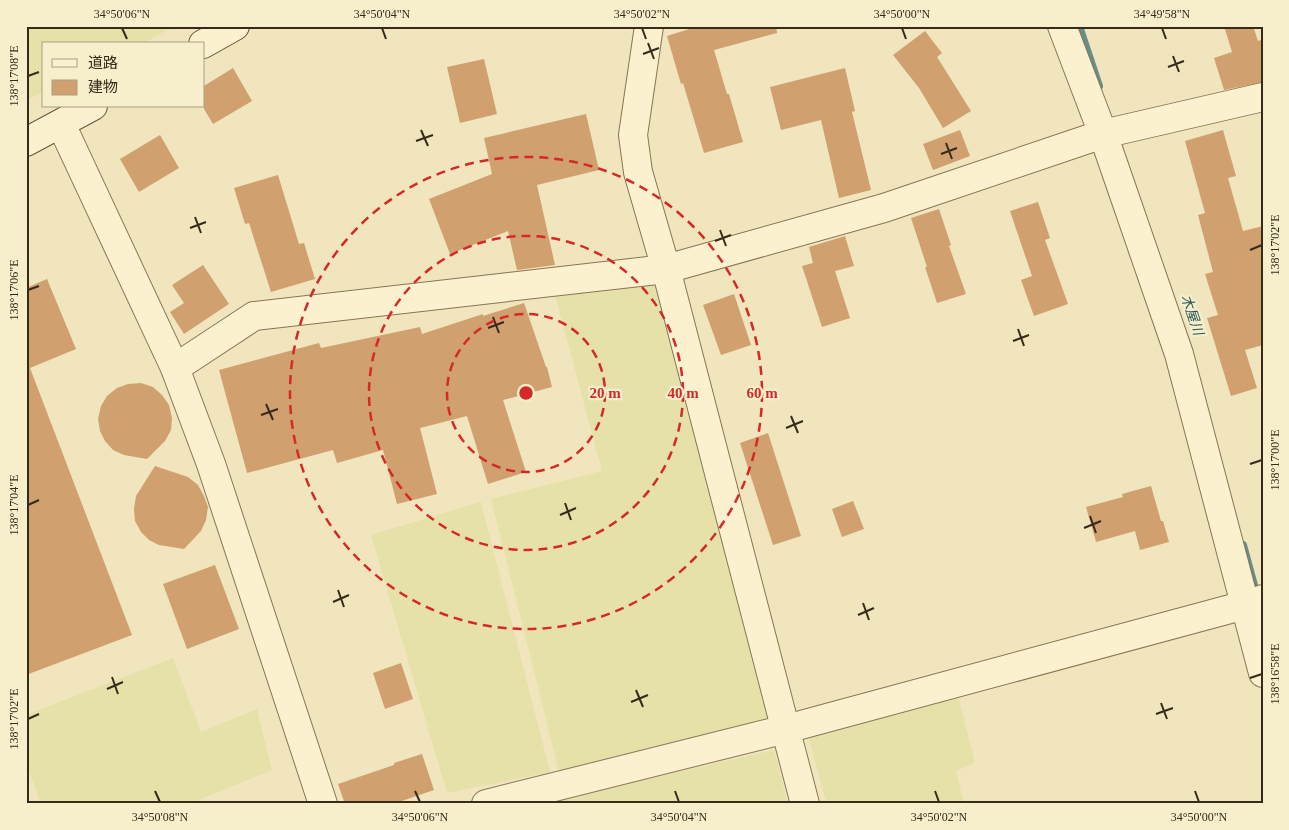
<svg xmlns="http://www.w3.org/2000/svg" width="1289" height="830" viewBox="0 0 1289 830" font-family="'Times New Roman','Noto Sans JP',serif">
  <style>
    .farmland { fill: #e6e1a9 }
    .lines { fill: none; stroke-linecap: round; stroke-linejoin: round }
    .stream { stroke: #678e88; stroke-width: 8 }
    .building { fill: #d0a06f }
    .street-casing { stroke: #887555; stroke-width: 30 }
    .secondary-casing { stroke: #695538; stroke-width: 30 }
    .street { stroke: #fbf1cf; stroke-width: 28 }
    .secondary { stroke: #fbf1cf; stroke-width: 28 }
    .ticks { fill: none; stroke: #362a1a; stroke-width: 2 }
    .ring { fill: none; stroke: #d62828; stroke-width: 2.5; stroke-dasharray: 9 6 }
    .labels { text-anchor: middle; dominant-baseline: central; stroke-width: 4.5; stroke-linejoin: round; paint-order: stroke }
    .water-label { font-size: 14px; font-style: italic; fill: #295657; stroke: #f7eecc }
    .centre { fill: #d62828; stroke: #f7eecc; stroke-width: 2.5 }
    .ring-label { font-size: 15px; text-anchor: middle; font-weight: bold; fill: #d62828; stroke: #f7eecc; stroke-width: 4.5; stroke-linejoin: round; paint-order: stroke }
    .neatline { fill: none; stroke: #362a1a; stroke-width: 2 }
    .ticks-label { font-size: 12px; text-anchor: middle; fill: #362a1a }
  </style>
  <rect width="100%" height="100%" fill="#f0e5bc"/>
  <g class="farmland">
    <path d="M26 26H174L142 44H44V92L26 100Z"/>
    <path d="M662 284 772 721 560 776 491 499 602 471 555 295Z"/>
    <path d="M481 502 550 772 447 793 371 535Z"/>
    <path d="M173 658 201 732 257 709 272 770 189 804H41L26 763V715Z"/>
    <path d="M958 696 975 763 956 771 964 804H827L808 735Z"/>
    <path d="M774 750 788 804H540Z"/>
  </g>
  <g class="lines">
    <g class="stream">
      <path d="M1079 26 1099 86"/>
      <path d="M1243 545 1263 618"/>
    </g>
  </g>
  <g class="building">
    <path d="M699 26H776L777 33 714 50 727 94H729L743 142 704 153 683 83 681 84 667 36Z"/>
    <path d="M1224 26H1253L1258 41 1263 39V82L1224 90 1214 58 1232 52Z"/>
    <path d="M925 31 942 53 937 57 971 111 943 128 919 88 893 55Z"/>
    <path d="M484 59 497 114 460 123 447 67Z"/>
    <path d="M233 68 252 101 213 124 204 109V86Z"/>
    <path d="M845 68 855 111 852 112 871 190 839 198 821 120 781 130 770 87Z"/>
    <path d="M586 114 599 170 537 185 555 265 517 270 508 231 450 254 429 199 492 174 484 138Z"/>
    <path d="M960 130 970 156 933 170 923 144Z"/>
    <path d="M1223 130 1236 176 1228 178 1243 231 1263 226V345L1245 350 1257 388 1231 396 1207 318 1218 315 1205 274 1213 272 1198 215 1205 213 1185 141Z"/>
    <path d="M160 135 179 168 139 192 120 159Z"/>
    <path d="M278 175 299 244 304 243 315 279 271 292 249 223 245 224 234 188Z"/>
    <path d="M1038 202 1050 238 1045 240 1068 304 1034 316 1021 280 1032 276 1010 211Z"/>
    <path d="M939 209 951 245 949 246 966 294 937 303 925 267H927L911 218Z"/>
    <path d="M845 236 854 266 835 271 850 318 822 327 802 266 813 263 809 247Z"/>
    <path d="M203 265 229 304 184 334 170 312 184 303 172 285Z"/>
    <path d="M47 279 76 349 30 368 132 635 26 675V288Z"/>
    <path d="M734 294 751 345 721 355 703 305Z"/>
    <path d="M524 303 546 367H547L552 387 503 400 526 472 488 484 467 416 420 428 437 494 397 504 383 450 337 463 333 450 247 473 219 370 319 343 321 348 420 327 422 334 483 314V316Z"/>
    <path d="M141 383 153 387 162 395 169 405 172 418 171 430 165 441 147 459 124 455 113 450 105 441 100 431 98 419 101 406 107 396 117 388 128 384Z"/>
    <path d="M768 433 801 536 773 545 740 443Z"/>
    <path d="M155 466 188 477 198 485 204 496 208 507 206 520 201 531 184 549 159 545 149 540 141 532 135 521 134 509 136 496Z"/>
    <path d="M1151 486 1161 521H1163L1169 542 1140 550 1135 531 1096 542 1086 507 1123 497 1122 494Z"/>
    <path d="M853 501 864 529 842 537 832 509Z"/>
    <path d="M215 565 239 629 187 649 163 584Z"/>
    <path d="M401 663 413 699 385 709 373 673Z"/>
    <path d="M422 754 434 790 393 804H345L338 784 394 765V763Z"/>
  </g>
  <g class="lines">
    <defs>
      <g id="street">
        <path d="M649 26 633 135 638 172 666 269 805 804"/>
        <path d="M1062 26 1103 134 1179 354 1263 673"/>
        <path d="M61 124 175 368 211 464 323 804"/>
        <path d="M175 368 254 316 666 269 884 208 1103 134 1263 97"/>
        <path d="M486 804 786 729 1245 605 1263 599"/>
      </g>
      <g id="secondary">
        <path d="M203 44 235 26"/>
        <path d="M26 142 93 106"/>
      </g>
    </defs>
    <use href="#street" class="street-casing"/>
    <use href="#secondary" class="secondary-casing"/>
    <use href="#street" class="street"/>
    <use href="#secondary" class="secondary"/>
  </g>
  <path class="ticks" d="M122 28 127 39M382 28 386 39M642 28 646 39M902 28 906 39M1162 28 1166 39M648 43 654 59M643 54 659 48M1173 56 1179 72M1168 67 1184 61M28 76 39 72M421 130 428 146M416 141 433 135M946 143 952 159M941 154 957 148M195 217 201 233M190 228 206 222M720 230 726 246M715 241 731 235M1250 250 1262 245M28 290 39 286M493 317 499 333M488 328 504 322M1018 329 1024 346M1013 341 1029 335M266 404 273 420M261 415 278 409M791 416 798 433M786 428 803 421M1250 464 1262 460M565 503 571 520M28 505 39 500M560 515 576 508M1090 516 1096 533M1084 528 1101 521M338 590 344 607M333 602 349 595M863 603 869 620M858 615 874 608M112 677 118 694M1250 678 1262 674M107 689 123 682M636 690 643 707M631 702 648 695M1161 703 1167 719M1156 714 1173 708M28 719 39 714M155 791 160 802M415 791 420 802M675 791 679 802M935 791 939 802M1195 791 1199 802"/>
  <g class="ring">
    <circle cx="526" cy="393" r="79"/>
    <circle cx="526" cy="393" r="157"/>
    <circle cx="526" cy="393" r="236"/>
  </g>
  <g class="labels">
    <g class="water-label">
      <text transform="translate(1192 315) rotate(71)">木屋川</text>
    </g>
  </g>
  <circle cx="526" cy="393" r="8" class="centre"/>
  <g class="ring-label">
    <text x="605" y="398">20 m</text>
    <text x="683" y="398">40 m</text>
    <text x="762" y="398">60 m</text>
  </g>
  <rect width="1289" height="830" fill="none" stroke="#f7eecc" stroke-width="55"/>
  <rect x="42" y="42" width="162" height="65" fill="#f7eecc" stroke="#aaa085"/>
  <rect x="52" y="59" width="25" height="8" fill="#fbf1cf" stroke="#aaa085"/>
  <text x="88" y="68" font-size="15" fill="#362a1a">道路</text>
  <rect x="52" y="80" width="25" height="15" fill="#d0a06f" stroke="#aaa085"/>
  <text x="88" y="92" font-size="15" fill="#362a1a">建物</text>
  <rect x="28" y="28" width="1234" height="774" class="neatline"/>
  <g class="ticks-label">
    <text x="122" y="18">34°50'06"N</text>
    <text x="382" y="18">34°50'04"N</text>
    <text x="642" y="18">34°50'02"N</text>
    <text x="902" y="18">34°50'00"N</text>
    <text x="1162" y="18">34°49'58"N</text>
    <text transform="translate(14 76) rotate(-90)" y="4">138°17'08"E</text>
    <text transform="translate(1275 245) rotate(-90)" y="4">138°17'02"E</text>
    <text transform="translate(14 290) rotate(-90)" y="4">138°17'06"E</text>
    <text transform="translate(1275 460) rotate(-90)" y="4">138°17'00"E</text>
    <text transform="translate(14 505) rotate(-90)" y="4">138°17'04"E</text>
    <text transform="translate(1275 674) rotate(-90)" y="4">138°16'58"E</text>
    <text transform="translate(14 719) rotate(-90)" y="4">138°17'02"E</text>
    <text x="160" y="821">34°50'08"N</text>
    <text x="420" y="821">34°50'06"N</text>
    <text x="679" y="821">34°50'04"N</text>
    <text x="939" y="821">34°50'02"N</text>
    <text x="1199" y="821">34°50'00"N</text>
  </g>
</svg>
